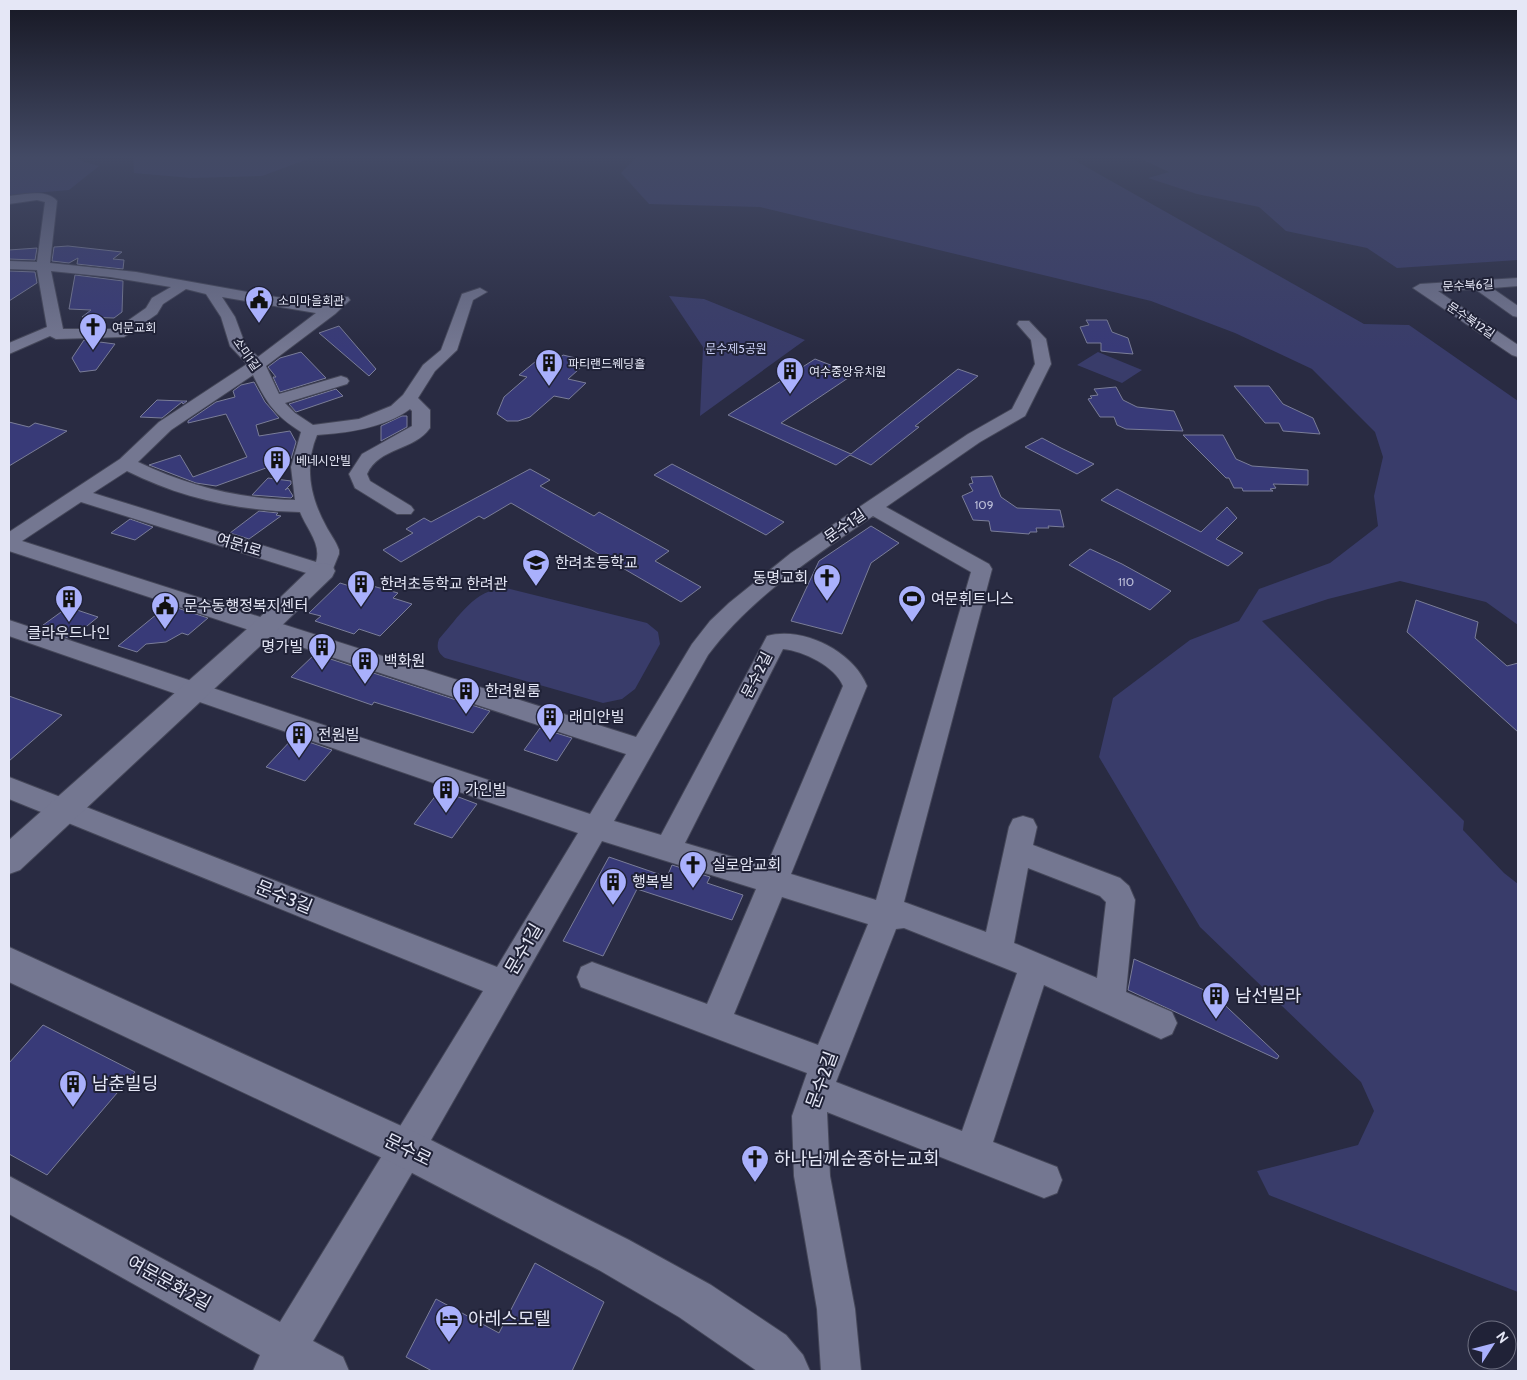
<svg xmlns="http://www.w3.org/2000/svg" width="1527" height="1380" viewBox="0 0 1527 1380" font-family="Cabin,'Noto Sans KR',sans-serif">
  <style>
    .green { fill: #393c6a }
    .building { fill: #383a78; stroke: #7a7d98 }
    .lines { fill: none; stroke-linecap: round; stroke-linejoin: round }
    .street-casing { stroke: #454759; stroke-width: 2 }
    .secondary-casing { stroke: #454759; stroke-width: 2 }
    .street { fill: #747791; fill-rule: evenodd }
    .secondary { fill: #747791; fill-rule: evenodd }
    .labels { text-anchor: middle; dominant-baseline: central; stroke-width: 4; stroke-linejoin: round; paint-order: stroke }
    .far-street-label { font-size: 12px; fill: #e5e7f6; stroke: #202237 }
    .far-poi-label { font-size: 12px; fill: #e5e7f6; stroke: #202237; text-anchor: start }
    .far-park-label { font-size: 12px; fill: #cbd0f6; stroke: #202237 }
    .number-label { font-size: 12px; fill: #babcd6 }
    .street-label { font-size: 15px; fill: #e5e7f6; stroke: #202237 }
    .poi-label { font-size: 15px; fill: #e5e7f6; stroke: #202237; text-anchor: start }
    .near-street-label { font-size: 18px; fill: #e5e7f6; stroke: #202237 }
    .near-poi-label { font-size: 18px; fill: #e5e7f6; stroke: #202237; text-anchor: start }
  </style>
  <rect width="100%" height="100%" fill="#292b42"/>
  <g class="green">
    <path d="M9 156H72L85 162 99 166 69 190 11 195 9 194Z"/>
    <path d="M133 156H316L262 176 191 178 134 173Z"/>
    <path d="M637 156H1067L1364 324 1409 325 1518 401V625L1486 602 1400 581 1328 599 1262 621 1464 821 1463 830 1504 873 1518 884V1292L1269 1195 1257 1171 1358 1145 1374 1111 1361 1082 1200 927 1099 757 1113 698 1190 640 1239 621 1259 589 1330 563 1378 526 1374 496 1383 457 1375 432 1312 369 1235 333 1151 301 760 207 649 204 621 173Z"/>
    <path d="M1135 156H1518V260L1397 268 1367 248 1286 231 1259 207 1197 194 1148 178 1169 172Z"/>
    <path d="M669 296 704 299 805 340 700 416 703 347Z"/>
    <path d="M1098 352 1142 370 1122 383 1077 365Z"/>
    <path d="M506 588 647 623 658 632 660 644 635 689 622 699 603 703 445 658C438 653 436 647 439 639 459 617 474 589 506 588Z"/>
  </g>
  <g class="building">
    <path d="M68 246 122 252 113 259 124 260 123 269 77 264 78 258 69 263 52 261 54 247Z"/>
    <path d="M37 248 35 260 9 259V250Z"/>
    <path d="M9 271 35 272 37 283 9 301Z"/>
    <path d="M75 275 123 281 122 312 114 318 82 317 91 310 69 309Z"/>
    <path d="M1086 320H1107L1112 332 1128 338 1133 354 1109 352 1101 351V343H1087L1080 327 1089 325Z"/>
    <path d="M339 326 376 369 369 376 319 333Z"/>
    <path d="M84 340 115 344 96 370 80 372 72 358Z"/>
    <path d="M301 352 326 378 280 392 273 377H276L268 367 280 358Z"/>
    <path d="M563 355 588 361 568 379 586 383 569 399 554 396 530 417 518 421H507L497 414 504 397 527 377 519 375 541 357 557 360Z"/>
    <path d="M815 359 854 374 781 423 851 454 958 369 978 376 915 426 919 427 871 465 850 455 836 465 728 415Z"/>
    <path d="M254 382 265 402 279 418 256 425 259 436 290 431 296 442 291 459 216 486 196 483 149 465 180 455 193 477 247 457 226 414 188 423V421L216 402 235 397 233 391 241 385Z"/>
    <path d="M1234 386H1269L1283 404 1313 418 1320 434 1283 431 1279 423H1265Z"/>
    <path d="M1116 387 1123 400 1137 407 1174 411 1183 431 1126 429 1117 425 1114 417H1100L1088 399 1092 398 1090 396 1098 395 1094 389Z"/>
    <path d="M336 389 343 396 296 412 289 404Z"/>
    <path d="M157 400 183 401H187L183 404 182 402 162 418 140 417Z"/>
    <path d="M402 416H407V427L381 441V426Z"/>
    <path d="M9 422 29 427 35 423 67 431 9 466Z"/>
    <path d="M1183 435H1223L1236 459 1252 466 1308 470V485L1273 484 1276 488 1270 489 1273 491H1243L1242 488H1234L1229 478H1226Z"/>
    <path d="M1042 438 1061 448 1094 464 1077 474 1025 447Z"/>
    <path d="M672 464 784 522 766 535 654 475Z"/>
    <path d="M530 469 550 480 540 486 594 516 599 512 669 551 655 561 701 587 681 602 511 503 484 519 479 516 401 562 383 550 413 533 406 529 424 518 431 522Z"/>
    <path d="M992 476 1001 497 1017 508 1060 510 1064 527 1048 526 1049 528H1036L1037 532H1030L1029 534 991 531 989 521 973 520 962 496 973 491 969 484 973 483 971 477Z"/>
    <path d="M268 478 291 481V484L285 490 288 488 293 496 291 498 252 495Z"/>
    <path d="M1117 489 1201 532 1227 507 1237 518 1216 539 1243 553 1228 566 1101 500Z"/>
    <path d="M259 511 278 513 276 515 281 516 249 539 230 533Z"/>
    <path d="M130 519 153 527 135 540 111 533Z"/>
    <path d="M871 526 899 543 871 563 842 634 791 621 819 561Z"/>
    <path d="M1090 549 1122 564 1171 591 1150 610 1069 565Z"/>
    <path d="M358 582 398 593 393 598 412 604 380 636 359 629 354 634 315 621 321 616 309 613 340 583 353 587Z"/>
    <path d="M1416 600 1478 622 1475 638 1507 666 1518 663V732L1407 632Z"/>
    <path d="M168 605 208 618 188 635 182 633 166 642 146 644 137 652 118 646Z"/>
    <path d="M68 607 98 617 71 639 39 628Z"/>
    <path d="M315 654 490 711 473 733 374 702 372 705 291 677Z"/>
    <path d="M9 696 62 715 9 761Z"/>
    <path d="M540 728 572 738 557 761 524 750Z"/>
    <path d="M294 737 332 750 305 781 266 767Z"/>
    <path d="M440 790 477 804 452 838 414 824Z"/>
    <path d="M609 857 667 877 672 865 710 877 707 883 743 895 732 920 637 889 603 956 563 941Z"/>
    <path d="M1134 959 1213 994 1279 1056 1277 1059 1128 990Z"/>
    <path d="M43 1025 135 1072 47 1175 9 1154V1063Z"/>
    <path d="M535 1263 604 1302 572 1371H432L406 1357 436 1299 499 1333Z"/>
  </g>
  <g class="lines">
    <defs>
      <g id="street">
        <path d="M25 194C36 193 49 192 57 201L50 263 136 272 326 306 338 297H348L350 300 335 314 266 366 279 394 341 376 347 378 349 381 347 384 285 403 295 413 313 425 359 419 391 406 403 395 423 365 441 350 462 294 480 288 487 292 473 300 457 350 435 371 418 398 430 410V428C414 451 379 447 367 474L370 481 411 506 414 510 411 514H397L355 488 349 474 362 454 412 426V411L410 409C385 428 347 433 317 435 304 466 310 497 326 526 330 534 336 541 339 550V554L330 576 323 578 316 576 81 502 22 541 636 737 692 644 710 621 729 603 791 553 968 434 1012 409 1035 364 1031 340 1017 324 1019 321H1029L1046 339 1051 364 1025 416 980 442 886 507 989 564 992 569 904 902 986 932 1009 827 1013 819 1023 816 1033 819 1037 827 1033 845 1120 878 1129 886 1135 900 1126 992 1172 1012 1177 1023 1172 1034 1161 1039 1044 985 993 1142 1057 1167 1062 1180 1057 1193 1044 1198 827 1112 830 1176 855 1309 861 1371H821L817 1309 794 1176 792 1116 807 1073 581 987 577 977 581 967 592 962 707 1004 756 889 602 841 419 1161 313 1341 343 1357 349 1371H253L260 1355 9 1214V1176L280 1322 483 991 9 799V777L497 967 578 833 9 636V620L590 814 626 754 9 551V532L120 459 159 422 247 364 230 346 221 317 206 294 186 289 163 304 157 314 124 337 56 339 50 336 9 354V343L47 327 37 270 9 269V261L37 262 45 202 37 200 9 204V196ZM51 271 110 277 171 287 152 298 146 308 116 329H63ZM222 297 316 313 258 357 245 344 235 317ZM253 375C266 402 274 415 301 432L291 467 295 500C240 499 188 486 138 462L171 430ZM127 471C181 498 239 511 300 512 306 528 322 544 316 562L93 493ZM873 516 971 572 876 900 791 874 867 686C853 651 803 626 767 636L661 835 614 821 708 655C751 597 814 557 873 516ZM783 649C803 651 835 666 843 686L766 867 685 843ZM1028 868 1100 896 1106 902 1097 978 1014 943ZM782 897 868 924 818 1045 734 1014ZM904 928 1017 973 962 1131 836 1082 896 929Z"/>
        <path d="M1518 278V286L1492 288 1518 306V317L1513 316 1475 289 1438 291 1518 345V357L1512 355 1413 288 1420 284Z"/>
      </g>
      <g id="secondary">
        <path d="M323 563 332 565 335 571 332 577 274 633 20 870 9 874V840L256 621 314 565Z"/>
        <path d="M9 947 421 1135 629 1240 711 1285 786 1335 803 1355 810 1371H757L679 1317 599 1270 393 1163 9 982Z"/>
      </g>
    </defs>
    <use href="#street" class="street-casing"/>
    <use href="#secondary" class="secondary-casing"/>
    <use href="#street" class="street"/>
    <use href="#secondary" class="secondary"/>
  </g>
  <linearGradient id="sky" x2="0" y2="1"><stop stop-color="#171824"/><stop offset="0.45" stop-color="#434a65"/><stop offset="1" stop-color="#434a65" stop-opacity="0"/></linearGradient>
  <rect width="1527" height="349" fill="url(#sky)"/>
  <defs>
    <symbol id="civic-pin" viewBox="-11 -11 22 30"><path d="M0 17L-7.5 6A9.5 9.5 0 1 1 7.5 6Z" fill="#a9b0fc" stroke="#202237"/><path d="M-.6-6.5H3V-4.5H.6V-3L4-1V1h2V6H-6V1h2V-1L-.6-3ZM-1.2 2.5V6h2.4V2.5Z" fill="#111"/></symbol>
    <symbol id="church-pin" viewBox="-11 -11 22 30"><path d="M0 17L-7.5 6A9.5 9.5 0 1 1 7.5 6Z" fill="#a9b0fc" stroke="#202237"/><path d="M-1.2-6h2.4v3.5h3.3v2.4h-3.3V6h-2.4V-.1h-3.3v-2.4h3.3Z" fill="#111"/></symbol>
    <symbol id="building-pin" viewBox="-11 -11 22 30"><path d="M0 17L-7.5 6A9.5 9.5 0 1 1 7.5 6Z" fill="#a9b0fc" stroke="#202237"/><path d="M-4-6H4V6H1V3H-1V6H-4ZM-2.5-4.3h1.7v1.8h-1.7ZM.8-4.3h1.7v1.8H.8ZM-2.5-1h1.7V.8h-1.7ZM.8-1h1.7V.8H.8Z" fill="#111"/></symbol>
    <symbol id="school-pin" viewBox="-11 -11 22 30"><path d="M0 17L-7.5 6A9.5 9.5 0 1 1 7.5 6Z" fill="#a9b0fc" stroke="#202237"/><path d="M0-5L7-2L0 1L-7-2ZM-4 1L0 2.5L4 1V4Q0 6-4 4Z" fill="#111"/></symbol>
    <symbol id="stadium-pin" viewBox="-11 -11 22 30"><path d="M0 17L-7.5 6A9.5 9.5 0 1 1 7.5 6Z" fill="#a9b0fc" stroke="#202237"/><path d="M0-5a6.5 5 0 1 0 0 10a6.5 5 0 1 0 0-10ZM-3.5-1.8h7v3.6h-7Z" fill="#111"/></symbol>
    <symbol id="hotel-pin" viewBox="-11 -11 22 30"><path d="M0 17L-7.5 6A9.5 9.5 0 1 1 7.5 6Z" fill="#a9b0fc" stroke="#202237"/><path d="M-6-4.5h1.5V1H6V5H4.5V3h-9V5H-6ZM-4 0a1.8 1.8 0 1 1 3.6 0ZM.5 0V-2.5h3Q6-2.5 6 0Z" fill="#111"/></symbol>
  </defs>
  <g fill-rule="evenodd">
    <use href="#civic-pin" x="243" y="284" width="32" height="43"/>
    <use href="#church-pin" x="77" y="311" width="32" height="43"/>
    <use href="#building-pin" x="533" y="347" width="32" height="43"/>
    <use href="#building-pin" x="774" y="355" width="32" height="43"/>
    <use href="#building-pin" x="261" y="444" width="32" height="43"/>
    <use href="#school-pin" x="520" y="547" width="32" height="43"/>
    <use href="#church-pin" x="811" y="562" width="32" height="43"/>
    <use href="#building-pin" x="345" y="568" width="32" height="43"/>
    <use href="#building-pin" x="53" y="583" width="32" height="43"/>
    <use href="#stadium-pin" x="896" y="583" width="32" height="43"/>
    <use href="#civic-pin" x="149" y="590" width="32" height="43"/>
    <use href="#building-pin" x="306" y="631" width="32" height="43"/>
    <use href="#building-pin" x="349" y="645" width="32" height="43"/>
    <use href="#building-pin" x="450" y="675" width="32" height="43"/>
    <use href="#building-pin" x="534" y="701" width="32" height="43"/>
    <use href="#building-pin" x="283" y="719" width="32" height="43"/>
    <use href="#building-pin" x="430" y="774" width="32" height="43"/>
    <use href="#church-pin" x="677" y="849" width="32" height="43"/>
    <use href="#building-pin" x="597" y="866" width="32" height="43"/>
    <use href="#building-pin" x="1200" y="980" width="32" height="43"/>
    <use href="#building-pin" x="57" y="1068" width="32" height="43"/>
    <use href="#church-pin" x="739" y="1143" width="32" height="43"/>
    <use href="#hotel-pin" x="433" y="1303" width="32" height="43"/>
  </g>
  <g class="labels">
    <g class="far-street-label">
      <text transform="translate(1468 285) rotate(-3)">문수북6길</text>
      <text transform="translate(1471 320) rotate(34)">문수북12길</text>
      <text transform="translate(247 354) rotate(55)">소미1길</text>
    </g>
    <g class="far-poi-label">
      <text x="278" y="300">소미마을회관</text>
      <text x="112" y="327">여문교회</text>
      <text x="568" y="363">파티랜드웨딩홀</text>
      <text x="809" y="371">여수중앙유치원</text>
      <text x="296" y="460">베네시안빌</text>
    </g>
    <g class="far-park-label">
      <text x="736" y="348">문수제5공원</text>
    </g>
    <g class="number-label">
      <text x="984" y="504">109</text>
      <text x="1126" y="581">110</text>
    </g>
    <g class="street-label">
      <text transform="translate(845 526) rotate(-35)">문수1길</text>
      <text transform="translate(239 545) rotate(17)">여문1로</text>
      <text transform="translate(757 675) rotate(-63)">문수2길</text>
    </g>
    <g class="poi-label">
      <text x="555" y="563">한려초등학교</text>
      <text x="808" y="578" text-anchor="end">동명교회</text>
      <text x="380" y="584">한려초등학교 한려관</text>
      <text x="931" y="599">여문휘트니스</text>
      <text x="184" y="606">문수동행정복지센터</text>
      <text x="69" y="633" text-anchor="middle">클라우드나인</text>
      <text x="303" y="647" text-anchor="end">명가빌</text>
      <text x="384" y="661">백화원</text>
      <text x="485" y="691">한려원룸</text>
      <text x="569" y="717">래미안빌</text>
      <text x="318" y="735">전원빌</text>
      <text x="465" y="790">가인빌</text>
      <text x="712" y="865">실로암교회</text>
      <text x="632" y="882">행복빌</text>
    </g>
    <g class="near-street-label">
      <text transform="translate(284 897) rotate(22)">문수3길</text>
      <text transform="translate(524 949) rotate(-60)">문수1길</text>
      <text transform="translate(822 1080) rotate(-70)">문수2길</text>
      <text transform="translate(408 1150) rotate(26)">문수로</text>
      <text transform="translate(169 1283) rotate(29)">여문문화2길</text>
    </g>
    <g class="near-poi-label">
      <text x="1235" y="996">남선빌라</text>
      <text x="92" y="1084">남춘빌딩</text>
      <text x="774" y="1159">하나님께순종하는교회</text>
      <text x="468" y="1319">아레스모텔</text>
    </g>
  </g>
  <rect width="1527" height="1380" fill="none" stroke="#e5e7f6" stroke-width="20"/>
  <g transform="translate(1492 1345) rotate(54)"><circle r="24" fill="#202237" stroke="#6f7183"/>
  <path d="M0-4L9 19L0 12L-9 19Z" fill="#a9b0fc"/>
  <text y="-8" font-size="14" font-weight="bold" text-anchor="middle" fill="#e5e7f6">N</text>
  </g>
</svg>
